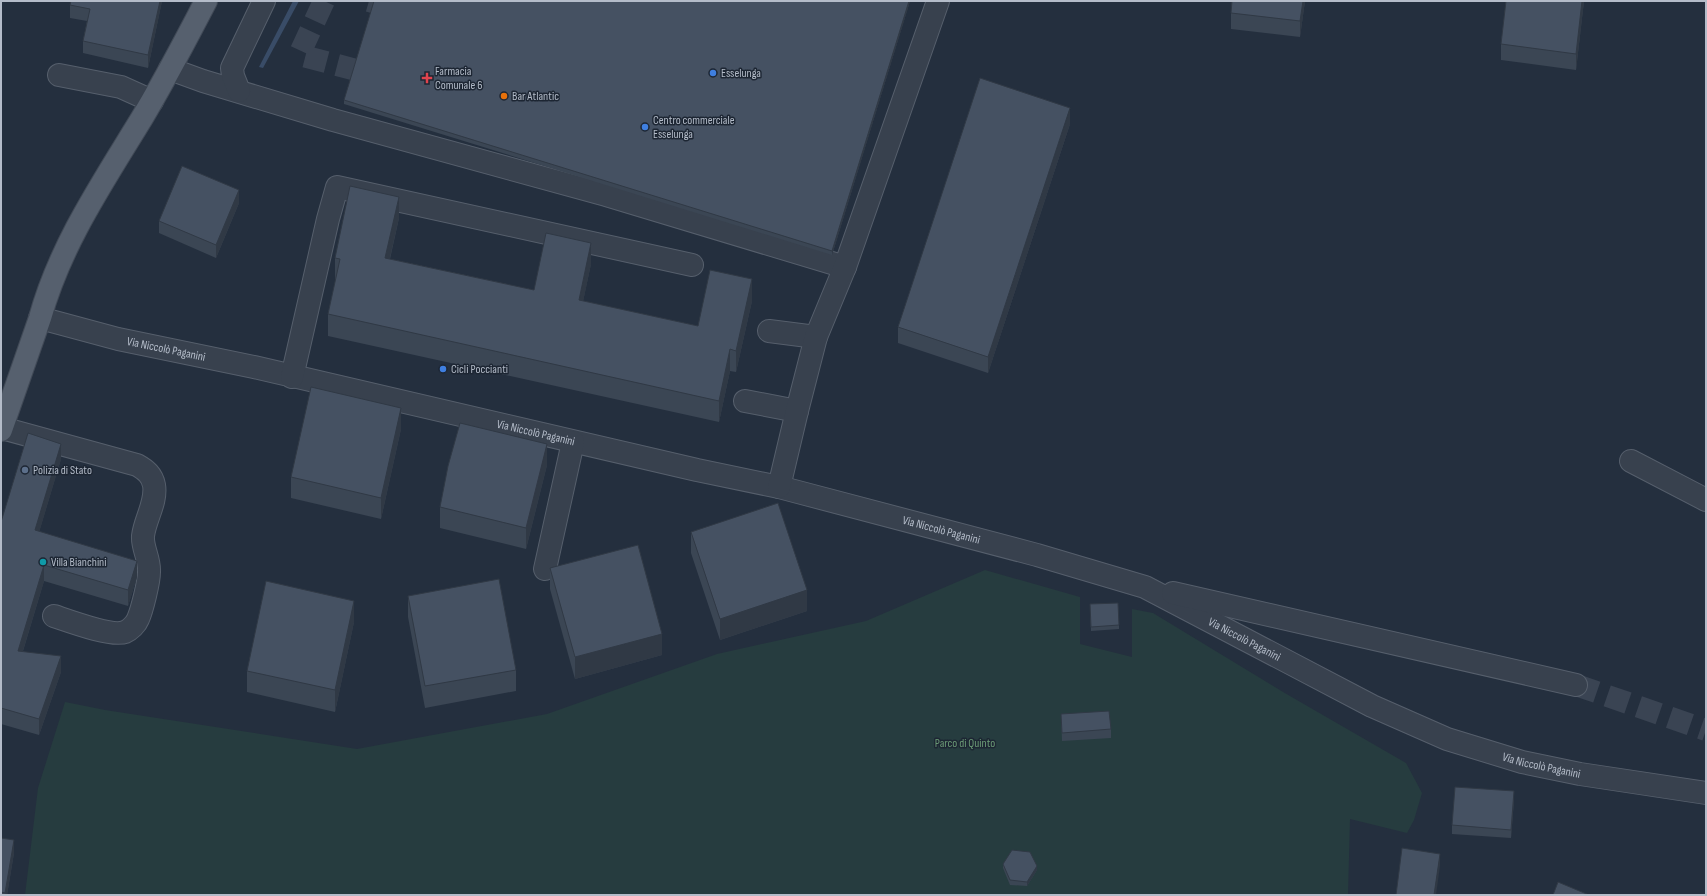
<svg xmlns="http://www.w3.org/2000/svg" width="1707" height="896" viewBox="0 0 1707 896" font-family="'Sofia Sans Condensed',sans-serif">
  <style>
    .green { fill: #263c3f }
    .water { fill: #394c67 }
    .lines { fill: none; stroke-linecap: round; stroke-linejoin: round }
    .minor-tunnel { stroke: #3a4453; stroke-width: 22; stroke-dasharray: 22 11; stroke-linecap: butt }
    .minor-casing { stroke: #565f6c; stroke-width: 24 }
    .major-casing { stroke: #414a57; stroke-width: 24 }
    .minor { stroke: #38414e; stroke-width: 22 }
    .major { stroke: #56606e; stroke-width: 22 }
    .wall { fill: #3b4654 }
    .shaded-wall { fill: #303945 }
    .building { fill: #455162; stroke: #303945 }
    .shop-dot { fill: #3f7fe0; stroke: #1d2633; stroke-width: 1.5 }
    .health-dot { fill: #e0444e; stroke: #1d2633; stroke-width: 1.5 }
    .food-dot { fill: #e8710a; stroke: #1d2633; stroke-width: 1.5 }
    .service-dot { fill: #5c6f8a; stroke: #1d2633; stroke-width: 1.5 }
    .culture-dot { fill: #0f9aa8; stroke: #1d2633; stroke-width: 1.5 }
    .labels { text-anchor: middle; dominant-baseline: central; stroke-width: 3; stroke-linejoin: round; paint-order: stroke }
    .poi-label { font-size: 12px; fill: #b4bcc9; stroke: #1d2633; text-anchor: start }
    .street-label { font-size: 12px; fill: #b4bcc9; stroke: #1d2633 }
    .park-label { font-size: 12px; fill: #6b9a76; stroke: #1d2633 }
  </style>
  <rect width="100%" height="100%" fill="#242f3e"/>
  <path class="green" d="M985 570 1080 597V644L1132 657V609L1153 613 1283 692 1406 763 1422 793 1414 820 1407 833 1350 819 1348 895H25L38 788 65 702 105 710 357 749 547 714 717 654 866 621Z"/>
  <path class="water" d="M293 1H299L263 68 259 67Z"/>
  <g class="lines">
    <g class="minor-tunnel">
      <path d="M324 1 299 55 383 77"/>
      <path d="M369 1 403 11"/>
      <path d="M1576 685 1706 730"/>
    </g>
    <defs>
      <g id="minor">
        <path d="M170 69 203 81 333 120 606 195 845 267"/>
        <path d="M59 75 121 87 152 101"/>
        <path d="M239 91 233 76 232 68 264 1"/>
        <path id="s1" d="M40 318 118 339 254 367 697 470 779 487 1037 555 1145 587 1372 706 1447 739 1522 762 1580 774 1706 793"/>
        <path d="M769 331 816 337"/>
        <path d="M292 377 328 219 337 187 692 265"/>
        <path d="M745 401 797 411"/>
        <path d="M2 428 137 465C146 470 152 475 154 485 157 502 145 519 143 536 142 548 150 559 149 572 149 582 142 610 138 619 136 624 130 630 125 632 112 637 69 621 54 616"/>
        <path d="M1631 461 1706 500"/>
        <path d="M779 487 797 411 816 337 845 267 938 1"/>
        <path d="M545 569 573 442"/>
        <path d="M1173 593 1576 685"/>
      </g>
      <path id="major" d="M1 430 40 318C60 245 103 182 142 118 165 80 185 41 206 1"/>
    </defs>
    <use href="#minor" class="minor-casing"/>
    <use href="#major" class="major-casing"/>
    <use href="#minor" class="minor"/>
    <use href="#major" class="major"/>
  </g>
  <g class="wall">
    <path d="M162 1 148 68 83 53V41L87 21 70 18V5Z"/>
    <path d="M910 1 832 255 344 104V100Z"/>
    <path d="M1232 1H1305L1300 37 1231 29V13Z"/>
    <path d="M1506 1H1584L1576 70 1501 60V44Z"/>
    <path d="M1070 124 988 373 898 343V327Z"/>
    <path d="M239 203 216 258 159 233V221Z"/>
    <path d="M399 218 390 259 534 290 591 264 583 301 698 326 752 301 736 372 730 371 719 422 328 336V314L336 279H335V258Z"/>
    <path d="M401 429 381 519 291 498V477Z"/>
    <path d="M61 459 39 532 137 577 128 606 44 581 23 651 61 672 39 735 1 724V522Z"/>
    <path d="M547 465 526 549 440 528V507Z"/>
    <path d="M691 532 807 611 720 640 691 553Z"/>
    <path d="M550 568 662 655 575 679 550 589Z"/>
    <path d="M408 596 516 670V691L425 708 408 617Z"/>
    <path d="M1090 609 1119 625V629L1091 631Z"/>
    <path d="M354 622 335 712 247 692V671Z"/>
    <path d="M1061 714 1111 729V738L1062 741Z"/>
    <path d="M1514 800 1511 838 1452 834V825Z"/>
    <path d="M1 838 14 853 7 895H1Z"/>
    <path d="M1003 864 1037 870 1027 886 1010 885 1003 868Z"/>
  </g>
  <g class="shaded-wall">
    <path d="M160 1H162L148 68V55Z"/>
    <path d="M909 1H910L832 255V251Z"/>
    <path d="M1303 1H1305L1300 37V21Z"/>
    <path d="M1582 1H1584L1576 70V54Z"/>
    <path d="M1070 108V124L988 373V357Z"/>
    <path d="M239 190V203L216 258V245Z"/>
    <path d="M399 197V218L385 279V258Z"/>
    <path d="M591 243V264L579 321V300Z"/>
    <path d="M752 279V301L736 372V351Z"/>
    <path d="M730 349V371L719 422V401Z"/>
    <path d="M401 408V429L381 519V498Z"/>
    <path d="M61 444V459L35 546V530Z"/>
    <path d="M547 444V465L526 549V528Z"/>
    <path d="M137 561V577L128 606V590Z"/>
    <path d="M44 565V581L18 667V651Z"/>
    <path d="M807 590V611L720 640V619Z"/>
    <path d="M354 601V622L335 712V690Z"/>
    <path d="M662 634V655L575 679V657Z"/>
    <path d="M61 656V672L39 735V719Z"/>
    <path d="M1514 791V800L1511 838V830Z"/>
    <path d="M14 840V853L7 895H5Z"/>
    <path d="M1440 854V866L1436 895H1434Z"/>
    <path d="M1037 866V870L1027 886V882Z"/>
  </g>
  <g class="building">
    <path d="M71 1H160L148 55 83 41 90 9 70 5Z"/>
    <path d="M374 1H909L832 251 344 100Z"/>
    <path d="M1232 1H1303L1300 21 1231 13Z"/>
    <path d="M1506 1H1582L1576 54 1501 44Z"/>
    <path d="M980 78 1070 108 988 357 898 327Z"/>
    <path d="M182 166 239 190 216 245 159 221Z"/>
    <path d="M350 186 399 197 385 258 534 290 546 233 591 243 579 300 698 326 710 270 752 279 736 351 730 349 719 401 328 314 340 259 335 258Z"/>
    <path d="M311 387 401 408 381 498 291 477Z"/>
    <path d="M460 423 547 444 526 528 440 507 448 466Z"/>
    <path d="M28 433 61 444 35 530 137 561 128 590 44 565 18 651 61 656 39 719 1 708V522Z"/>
    <path d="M778 503 807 590 720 619 691 532Z"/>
    <path d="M638 545 662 634 575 657 550 568Z"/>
    <path d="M499 579 516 670 425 686 408 596Z"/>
    <path d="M266 581 354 601 335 690 247 671Z"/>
    <path d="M1118 603 1119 625 1091 627 1090 604Z"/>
    <path d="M1109 711 1111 729 1062 733 1061 714Z"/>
    <path d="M1455 787 1514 791 1511 830 1452 825Z"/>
    <path d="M1 838 14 840 5 893 1 892Z"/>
    <path d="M1402 848 1440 854 1434 895H1396Z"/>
    <path d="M1012 850 1030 852 1037 866 1027 882 1010 880 1003 864Z"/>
    <path d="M1558 882 1589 895H1553Z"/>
  </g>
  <g class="shop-dot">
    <circle cx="713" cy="73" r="4"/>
    <circle cx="645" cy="127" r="4"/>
    <circle cx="443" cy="369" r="4"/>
  </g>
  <path class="health-dot" d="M425 72h4v4h4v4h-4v4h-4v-4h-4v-4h4z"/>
  <circle class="food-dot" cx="504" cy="96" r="4"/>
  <circle class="service-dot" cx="25" cy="470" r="4"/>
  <circle class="culture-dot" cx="43" cy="562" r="4"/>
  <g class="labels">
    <g class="poi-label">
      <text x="435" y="71">Farmacia<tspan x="435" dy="14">Comunale 6</tspan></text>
      <text x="721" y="73">Esselunga</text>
      <text x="512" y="96">Bar Atlantic</text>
      <text x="653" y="120">Centro commerciale<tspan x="653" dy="14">Esselunga</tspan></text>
      <text x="451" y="369">Cicli Poccianti</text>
      <text x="33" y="470">Polizia di Stato</text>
      <text x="51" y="562">Villa Bianchini</text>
    </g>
    <g class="street-label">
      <text stroke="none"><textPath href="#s1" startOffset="130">Via Niccolò Paganini</textPath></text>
      <text stroke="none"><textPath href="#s1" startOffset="509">Via Niccolò Paganini</textPath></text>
      <text stroke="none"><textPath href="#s1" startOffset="926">Via Niccolò Paganini</textPath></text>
      <text stroke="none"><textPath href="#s1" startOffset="1250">Via Niccolò Paganini</textPath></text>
      <text stroke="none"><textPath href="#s1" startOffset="1574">Via Niccolò Paganini</textPath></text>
    </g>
    <g class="park-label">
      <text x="965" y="743">Parco di Quinto</text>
    </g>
  </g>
  <rect width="1707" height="896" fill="none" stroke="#b4bcc9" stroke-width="4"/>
</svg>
